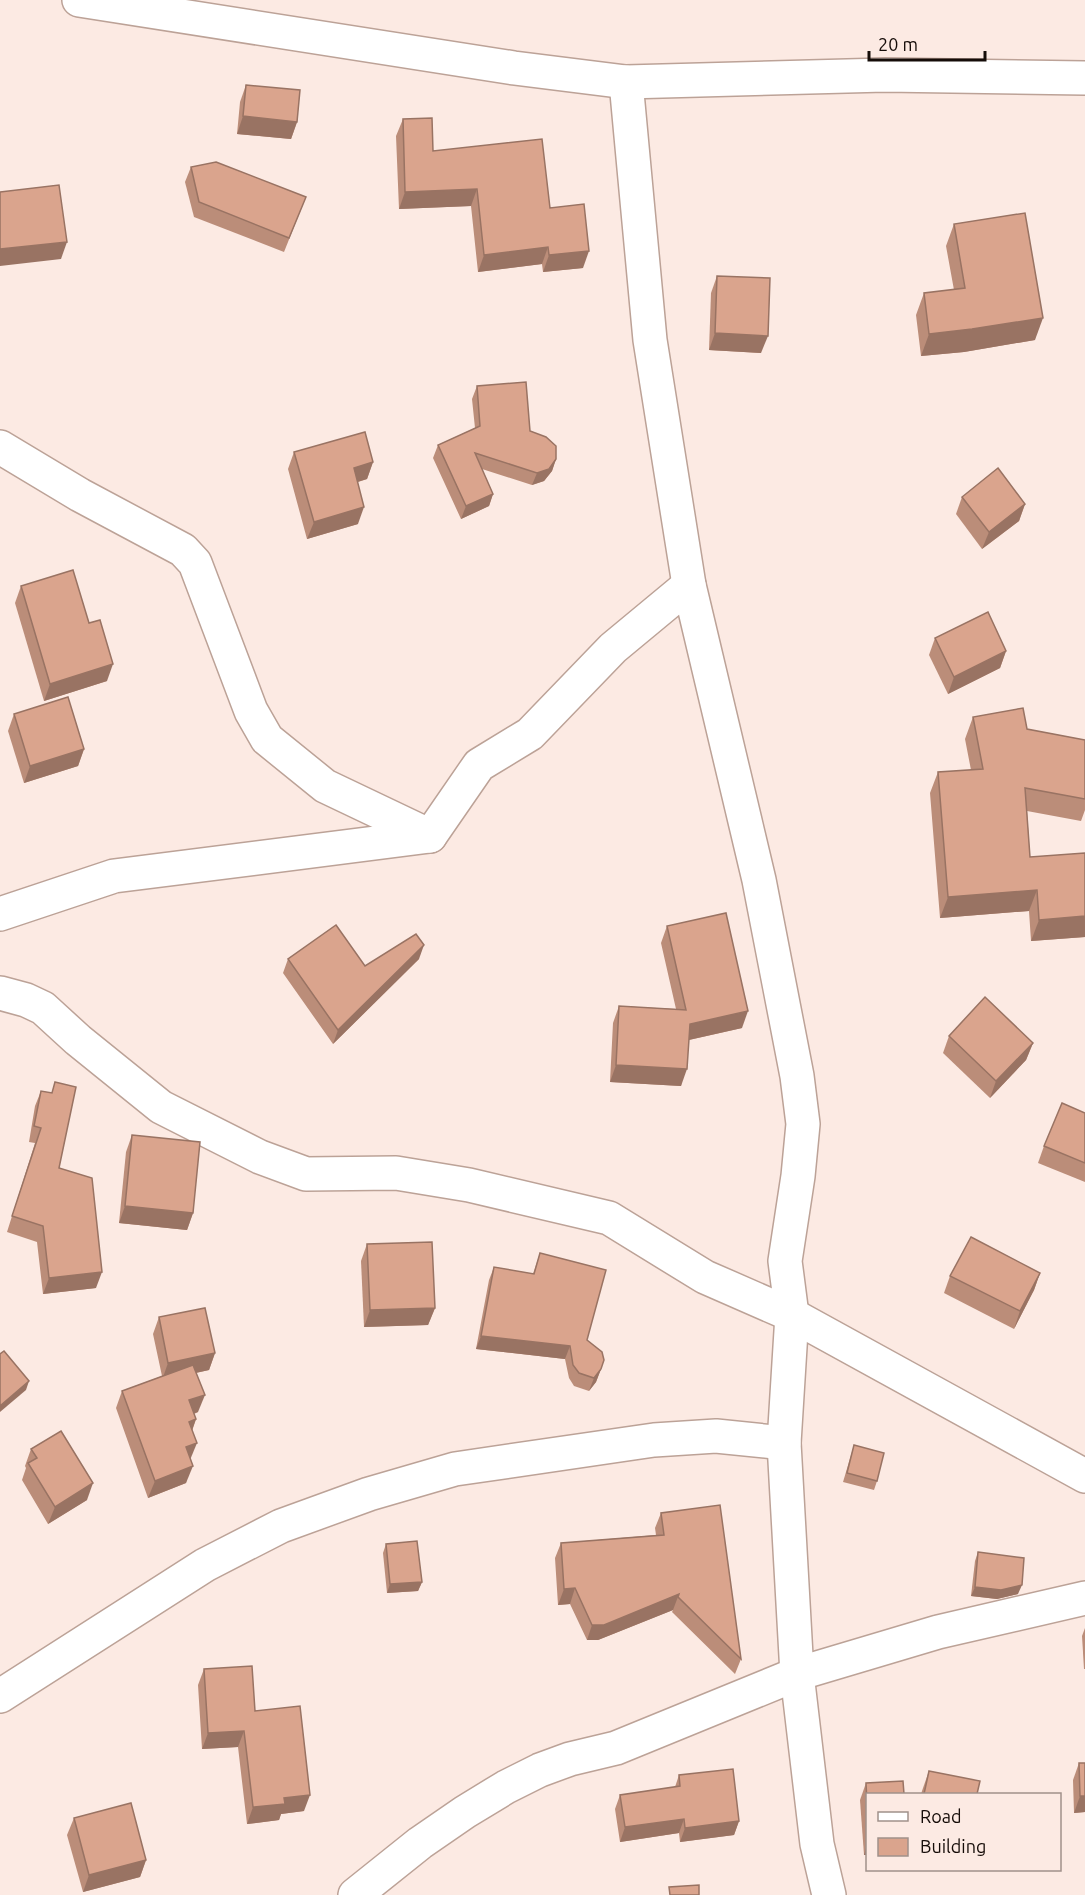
<svg xmlns="http://www.w3.org/2000/svg" width="1085" height="1895" viewBox="0 0 1085 1895" font-family="Ubuntu,sans-serif">
  <style>
    .lines { fill: none; stroke-linecap: round; stroke-linejoin: round }
    .minor-casing { stroke: #bca297; stroke-width: 36 }
    .minor { stroke: #fff; stroke-width: 33 }
    .wall { fill: #bb8d79 }
    .shaded-wall { fill: #997363 }
    .building { fill: #daa48d; stroke: #997363; stroke-width: 1.5 }
  </style>
  <rect width="100%" height="100%" fill="#fceae3"/>
  <g class="lines">
    <defs>
      <g id="minor">
        <path d="M79 0 514 68 626 82 885 75 1085 78"/>
        <path d="M626 82 650 340 689 585 759 880 797 1076 803 1124 798 1176 785 1261 792 1315 784 1443 797 1674 817 1844 829 1895"/>
        <path d="M0 447 80 495 183 550 195 563 251 711 267 739 325 786 430 836"/>
        <path d="M0 914 114 876 430 836 479 765 530 734 613 648 689 585"/>
        <path d="M0 993 26 1000 43 1008 78 1040 161 1107 260 1157 306 1174 396 1173 469 1185 609 1218 705 1277 792 1315 1085 1476"/>
        <path d="M0 1696 205 1565 281 1526 369 1494 455 1469 654 1440 716 1436 784 1443"/>
        <path d="M355 1895 420 1843 465 1812 506 1787 540 1770 570 1759 616 1748 797 1674 938 1632 1085 1598"/>
      </g>
    </defs>
    <use href="#minor" class="minor-casing"/>
    <use href="#minor" class="minor"/>
  </g>
  <g class="wall">
    <path d="M246 85 297 122 291 139 237 134 240 102Z"/>
    <path d="M403 119 433 151 550 208 583 268 543 272 542 264 478 272 471 206 399 209 396 136Z"/>
    <path d="M191 167 306 197 284 252 194 217 185 182Z"/>
    <path d="M954 224 1035 340 964 352 921 356 916 315 924 293 954 290 946 246Z"/>
    <path d="M717 276 761 353 709 350 711 293Z"/>
    <path d="M477 386 530 431 556 459 552 471 544 481 532 485 482 469 493 494 489 506 461 519 433 458 438 445 475 428 472 399Z"/>
    <path d="M294 452 373 462 367 479 358 482V524L307 539 288 469Z"/>
    <path d="M962 497 1025 504 1019 521 982 549 956 514Z"/>
    <path d="M21 586 107 681 44 701 15 603Z"/>
    <path d="M935 638 1006 651 1000 668 948 694 929 655Z"/>
    <path d="M14 714 84 749 78 766 24 783 8 731Z"/>
    <path d="M973 717 1027 729 1085 740V810L1081 821 1027 811 1030 857 1085 853V937L1031 941 1029 911 940 918 930 793 938 772 971 770 965 739Z"/>
    <path d="M667 926 742 1028 689 1040 681 1086 610 1082 613 1023 619 1006 676 1009 661 943Z"/>
    <path d="M288 959 365 966 419 959 333 1044 283 973Z"/>
    <path d="M949 1036 1033 1043 1026 1060 990 1098 943 1053Z"/>
    <path d="M41 1091 59 1168 96 1288 43 1294 37 1242 7 1232 35 1143 29 1142 35 1106Z"/>
    <path d="M1085 1113V1182L1038 1163 1044 1146Z"/>
    <path d="M132 1135 193 1213 187 1230 119 1223 126 1152Z"/>
    <path d="M367 1244 435 1308 428 1325 364 1327 361 1261Z"/>
    <path d="M540 1253 587 1340 601 1369 596 1382 589 1391 574 1386 569 1378 565 1359 476 1349 489 1280 494 1267 533 1274Z"/>
    <path d="M1040 1273 1034 1290 1014 1329 944 1293 950 1276Z"/>
    <path d="M159 1317 215 1353 209 1370 196 1373 198 1412 194 1414 196 1419 192 1431 190 1460 186 1483 148 1498 116 1408 122 1391 162 1376 153 1334Z"/>
    <path d="M854 1445 877 1481 874 1490 843 1482Z"/>
    <path d="M31 1449 87 1500 48 1524 22 1480 26 1468 25 1466Z"/>
    <path d="M661 1513 741 1659 735 1674 672 1612 673 1610 598 1640H587L570 1604 558 1605 555 1558 561 1543 656 1535 655 1528Z"/>
    <path d="M386 1544 422 1582 418 1591 387 1593 383 1553Z"/>
    <path d="M978 1552 1018 1594 997 1599 971 1596 975 1561Z"/>
    <path d="M1085 1628V1669H1084L1082 1636Z"/>
    <path d="M204 1669 255 1711 304 1811 281 1814 279 1820 247 1824 238 1747 202 1749 198 1685Z"/>
    <path d="M1079 1763H1085V1812L1074 1813 1073 1780Z"/>
    <path d="M929 1771 977 1794H921L923 1788Z"/>
    <path d="M679 1775 739 1821 734 1835 680 1842 679 1833 620 1842 615 1809 620 1795 675 1787Z"/>
    <path d="M866 1783 867 1794V1855H864L860 1800Z"/>
    <path d="M74 1818 146 1860 140 1877 83 1892 67 1835Z"/>
  </g>
  <g class="shaded-wall">
    <path d="M243 116 297 122 291 139 237 134Z"/>
    <path d="M477 189 471 206 399 209 405 192Z"/>
    <path d="M67 242 61 259 0 266V249Z"/>
    <path d="M548 247 542 264 478 272 484 255Z"/>
    <path d="M589 251 583 268 543 272 549 255Z"/>
    <path d="M1043 318 1035 340 964 352 921 356 929 334Z"/>
    <path d="M715 333 768 336 761 353 709 350Z"/>
    <path d="M556 459 552 471 544 481 532 485 537 473Z"/>
    <path d="M373 462 367 479 347 485 354 468Z"/>
    <path d="M493 494 489 506 461 519 466 506Z"/>
    <path d="M1025 504 1019 521 982 549 989 532Z"/>
    <path d="M364 507 358 524 307 539 314 522Z"/>
    <path d="M1006 651 1000 668 948 694 954 677Z"/>
    <path d="M113 664 107 681 44 701 50 684Z"/>
    <path d="M84 749 78 766 24 783 30 766Z"/>
    <path d="M1037 890 1029 911 940 918 948 897Z"/>
    <path d="M1085 916V937L1031 941 1039 920Z"/>
    <path d="M424 945 419 959 333 1044 338 1030Z"/>
    <path d="M748 1011 742 1028 684 1041 690 1024Z"/>
    <path d="M1033 1043 1026 1060 990 1098 996 1081Z"/>
    <path d="M616 1065 687 1069 681 1086 610 1082Z"/>
    <path d="M125 1206 193 1213 187 1230 119 1223Z"/>
    <path d="M102 1272 96 1288 43 1294 49 1278Z"/>
    <path d="M1040 1273 1034 1290 1014 1329 1020 1311Z"/>
    <path d="M435 1308 428 1325 364 1327 370 1310Z"/>
    <path d="M481 1336 570 1346 565 1359 476 1349Z"/>
    <path d="M215 1353 209 1370 162 1380 168 1363Z"/>
    <path d="M601 1369 596 1382 589 1391 594 1378Z"/>
    <path d="M29 1381 26 1390 0 1412V1406Z"/>
    <path d="M205 1395 198 1412 183 1417 189 1400Z"/>
    <path d="M196 1419 190 1436 189 1422Z"/>
    <path d="M197 1443 190 1460 186 1447Z"/>
    <path d="M193 1466 186 1483 148 1498 155 1481Z"/>
    <path d="M93 1483 87 1500 48 1524 55 1507Z"/>
    <path d="M422 1582 418 1591 387 1593 390 1584Z"/>
    <path d="M1022 1585 1018 1594 997 1599 971 1596 975 1587Z"/>
    <path d="M575 1588 570 1604 558 1605 564 1589Z"/>
    <path d="M679 1594 673 1610 598 1640H587L592 1625Z"/>
    <path d="M244 1731 238 1747 202 1749 208 1733Z"/>
    <path d="M310 1795 304 1811 281 1814 279 1820 247 1824 253 1807 284 1798Z"/>
    <path d="M1080 1796H1085V1812L1074 1813Z"/>
    <path d="M684 1819 679 1833 620 1842 625 1827Z"/>
    <path d="M739 1821 734 1835 680 1842 685 1828Z"/>
    <path d="M867 1844V1855H864Z"/>
    <path d="M146 1860 140 1877 83 1892 89 1875Z"/>
  </g>
  <g class="building">
    <path d="M246 85 300 90 297 122 243 116Z"/>
    <path d="M432 118 433 151 542 139 550 208 584 204 589 251 549 255 548 247 484 255 477 189 405 192 403 119Z"/>
    <path d="M216 162 306 197 289 238 199 202 191 167Z"/>
    <path d="M59 185 67 242 0 249V192Z"/>
    <path d="M1025 213 1043 318 972 329 929 334 924 293 965 288 954 224Z"/>
    <path d="M717 276 770 278 768 336 715 333Z"/>
    <path d="M526 382 530 431 546 437 556 446V459L549 469 537 473 475 453 493 494 466 506 438 445 480 426 477 386Z"/>
    <path d="M365 432 373 462 354 468 364 507 314 522 294 452Z"/>
    <path d="M998 468 1025 504 989 532 962 497Z"/>
    <path d="M73 570 89 623 100 620 113 664 50 684 21 586Z"/>
    <path d="M988 612 1006 651 954 677 935 638Z"/>
    <path d="M68 697 84 749 30 766 14 714Z"/>
    <path d="M1023 708 1027 729 1085 740V799L1025 788 1030 857 1085 853V916L1039 920 1037 890 948 897 938 772 983 769 973 717Z"/>
    <path d="M726 913 748 1011 690 1024 687 1069 616 1065 619 1006 686 1010 667 926Z"/>
    <path d="M336 925 365 966 416 934 424 945 338 1030 288 959Z"/>
    <path d="M985 997 1033 1043 996 1081 949 1036Z"/>
    <path d="M55 1082 76 1087 59 1168 92 1178 102 1272 49 1278 43 1226 12 1216 41 1128 34 1126 41 1091 52 1093Z"/>
    <path d="M1062 1103 1085 1113V1163L1044 1146Z"/>
    <path d="M132 1135 200 1142 193 1213 125 1206Z"/>
    <path d="M971 1237 1040 1273 1020 1311 950 1276Z"/>
    <path d="M432 1242 435 1308 370 1310 367 1244Z"/>
    <path d="M540 1253 606 1270 587 1340 602 1352 604 1360 601 1369 594 1378 579 1373 573 1365 570 1346 481 1336 494 1267 534 1274Z"/>
    <path d="M205 1308 215 1353 168 1363 159 1317Z"/>
    <path d="M4 1351 29 1381 0 1406V1354Z"/>
    <path d="M193 1365 205 1395 189 1400 196 1419 189 1422 197 1443 186 1447 193 1466 155 1481 122 1391Z"/>
    <path d="M61 1431 93 1483 55 1507 28 1463 37 1458 31 1449Z"/>
    <path d="M854 1445 884 1453 877 1481 847 1473Z"/>
    <path d="M720 1505 741 1659 678 1597 679 1594 604 1625H592L575 1588 564 1589 561 1543 664 1535 661 1513Z"/>
    <path d="M417 1541 422 1582 390 1584 386 1544Z"/>
    <path d="M978 1552 1024 1558 1022 1585 1001 1590 975 1587Z"/>
    <path d="M252 1666 255 1711 300 1706 310 1795 284 1798 285 1804 253 1807 244 1731 208 1733 204 1669Z"/>
    <path d="M1079 1763H1085V1796H1080Z"/>
    <path d="M733 1769 739 1821 685 1828 684 1819 625 1827 620 1795 680 1786 679 1775Z"/>
    <path d="M929 1771 980 1781 977 1794H924Z"/>
    <path d="M903 1781 904 1794H867V1803L866 1783Z"/>
    <path d="M131 1803 146 1860 89 1875 74 1818Z"/>
    <path d="M699 1885V1895H670L669 1887Z"/>
  </g>
  <rect x="866" y="1793" width="195" height="78" fill="#fceae3" stroke="#a0918b" stroke-width="1.5"/>
  <rect x="878" y="1812" width="30" height="9" fill="#ffffff" stroke="#a0918b" stroke-width="1.5"/>
  <text x="920" y="1823" font-size="18" fill="#150c08">Road</text>
  <rect x="878" y="1838" width="30" height="18" fill="#daa48d" stroke="#a0918b" stroke-width="1.5"/>
  <text x="920" y="1853" font-size="18" fill="#150c08">Building</text>
  <path d="M869 51v9h116v-9" fill="none" stroke="#150c08" stroke-width="3"/>
  <text x="878" y="51" font-size="18" fill="#150c08" stroke="#fceae3" stroke-width="4.5" paint-order="stroke">20 m</text>
</svg>
